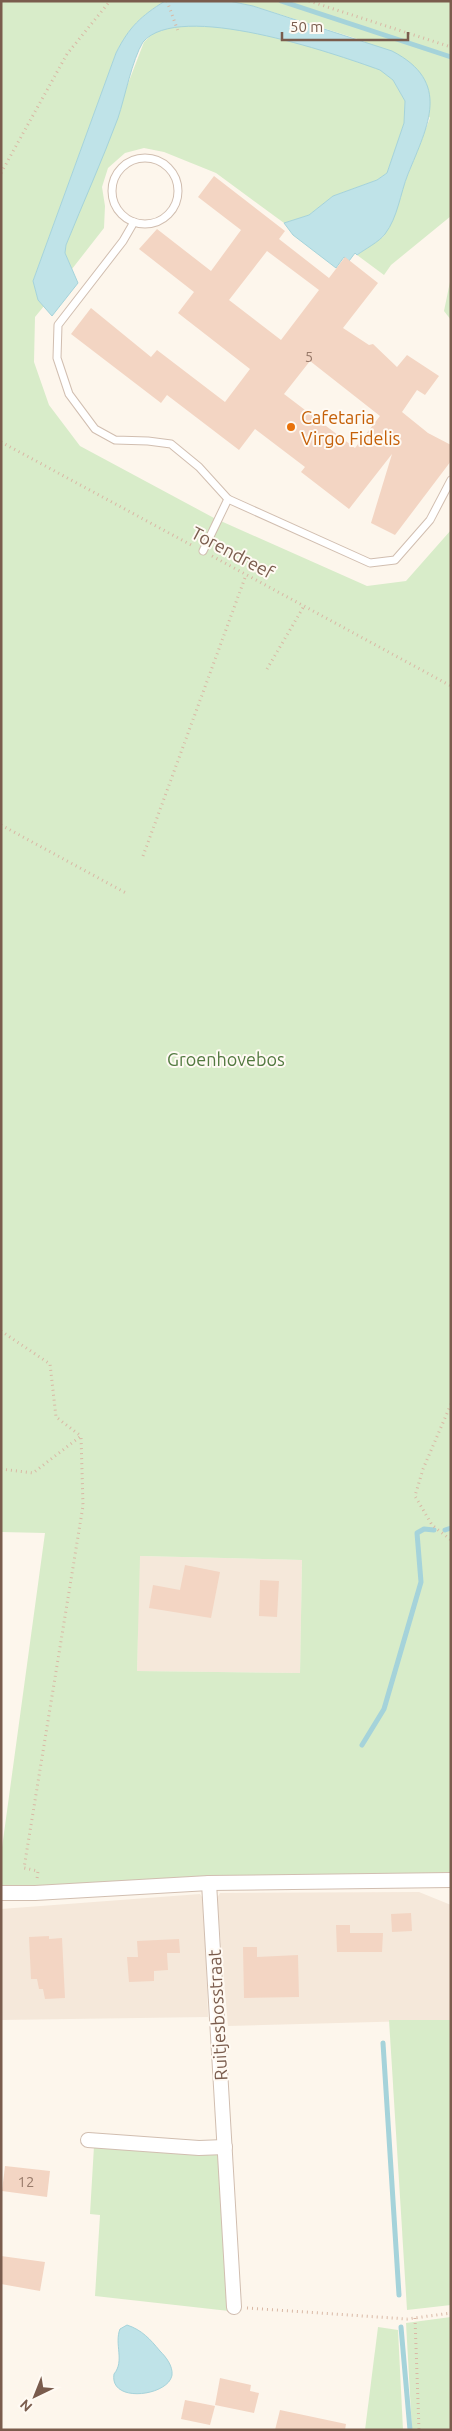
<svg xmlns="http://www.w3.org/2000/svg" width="452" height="2431" viewBox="0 0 452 2431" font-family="Ubuntu,sans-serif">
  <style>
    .residential { fill: #f5e8da }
    .green { fill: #d8ecc9; fill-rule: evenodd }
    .water { fill: #bfe3e8; stroke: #a5d3da }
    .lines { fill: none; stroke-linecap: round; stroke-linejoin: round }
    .stream { stroke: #a5d3da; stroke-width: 5 }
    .building { fill: #f3d5c3; fill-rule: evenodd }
    .lane-casing { stroke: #d1beb0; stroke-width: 9 }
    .street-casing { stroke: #d1beb0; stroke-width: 16 }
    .path { stroke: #d9b8a5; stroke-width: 3; stroke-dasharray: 1 4; stroke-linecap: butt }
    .lane { stroke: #fff; stroke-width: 7 }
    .street { stroke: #fff; stroke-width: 14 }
    .food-dot { fill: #e8710a; stroke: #fffaf3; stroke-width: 2 }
    .labels { text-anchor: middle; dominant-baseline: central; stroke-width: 4; stroke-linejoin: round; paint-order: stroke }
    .number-label { font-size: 15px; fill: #987a6a }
    .food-label { font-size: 18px; fill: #c56008; stroke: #fffaf3; text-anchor: start }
    .street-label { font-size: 18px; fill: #7a5c4d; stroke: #fffaf3 }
    .park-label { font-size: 18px; fill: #537a41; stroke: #fffaf3 }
  </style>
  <rect width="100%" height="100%" fill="#fdf6ec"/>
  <g class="residential">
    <path d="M139 1556 302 1560 300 1673 137 1671Z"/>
    <path d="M419 1892 451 1905V2020L228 2026 217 1898 220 1893Z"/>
    <path d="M200 1894 204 1900 208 2017 1 2020V1909Z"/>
  </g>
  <g class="green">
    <path d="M1 1H165C141 16 129 27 116 53L33 281 38 300 44 306 35 317 34 362 49 405 80 446 214 518 367 586 406 581 451 530V1899L450 1888 1 1886V1855L45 1533 1 1532ZM140 1556 302 1560 300 1673 137 1671Z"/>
    <path d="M229 1H451V216L391 265 384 275 357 255 384 236 430 118 364 41 253 6Z"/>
    <path d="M197 19 263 30 381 70 393 80 405 101 404 123 387 173 377 180 333 196 309 215 284 223 216 173 164 152 144 148 125 153 108 168 102 187 105 206 104 228 72 269 65 253 66 245 144 42C161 25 173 22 197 19Z"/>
    <path d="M451 277V320L444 311Z"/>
    <path d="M389 2020H451V2305L407 2310Z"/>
    <path d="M94 2146 222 2154 229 2311 95 2296 100 2215 90 2214Z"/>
    <path d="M451 2317V2430H412L406 2323Z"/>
    <path d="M378 2327 398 2330 403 2430H365Z"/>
  </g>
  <g class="water">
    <path d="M165 1H229L253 6 392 51C452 82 428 125 408 174 400 194 398 217 385 234 379 242 365 249 357 255L355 253 349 261 344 257 336 268 293 235 284 223 309 215 333 196 377 180 387 173 404 123 405 101 393 80 380 70C333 53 179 0 143 42 132 60 125 97 118 118 102 161 83 203 66 245L65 253 78 283 52 316 38 300 33 281 116 53C129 27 141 16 165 1Z"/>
    <path d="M127 2325C142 2330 150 2339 160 2351 166 2357 173 2366 172 2375 169 2396 109 2404 114 2374 125 2361 114 2344 120 2329Z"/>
  </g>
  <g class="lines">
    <g class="stream">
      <path d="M281 1 451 57"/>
      <path d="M445 1530 451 1528"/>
      <path d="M362 1745 384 1709 421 1582 417 1533 424 1529 434 1530"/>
      <path d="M383 2043 399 2295"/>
      <path d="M401 2327 410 2430"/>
    </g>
  </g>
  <g class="building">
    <path d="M214 176 285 231 279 239 329 278 345 257 378 283 343 328 369 345 373 344 397 367 407 355 439 376 425 395 417 390 402 412 428 433 451 445V461L395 535 371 523 392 454 349 509 301 472 305 467 255 429 239 450 167 395 161 403 71 334 91 308 151 357 157 350 225 402 250 369 178 313 194 292 139 249 157 229 211 271 241 230 198 197ZM267 251 319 290 281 340 229 300ZM310 361 380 416 355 448 284 394Z"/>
    <path d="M185 1565 220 1572 211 1618 149 1608 153 1585 180 1590Z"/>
    <path d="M260 1580 279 1581 277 1617 259 1616Z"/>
    <path d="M411 1913 412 1931 392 1932 391 1914Z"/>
    <path d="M336 1925H350V1933H383L382 1952H337Z"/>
    <path d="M49 1936V1939L62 1938 65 1998 45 1999 43 1989H39L37 1979H31L29 1937Z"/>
    <path d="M179 1939 180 1953H167L168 1970 154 1971V1981L129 1982 127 1957H138L137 1941Z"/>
    <path d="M243 1947H257V1957L298 1955 299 1997 244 1998Z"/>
    <path d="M5 2166 50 2171 47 2197 2 2191Z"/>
    <path d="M1 2256 45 2262 40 2291 1 2284Z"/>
    <path d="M220 2378 251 2385 250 2391 259 2393 254 2413 215 2405Z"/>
    <path d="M185 2400 215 2406 210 2425 181 2419Z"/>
    <path d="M280 2410 346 2424 345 2430H275Z"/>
  </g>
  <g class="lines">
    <defs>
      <g id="lane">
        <circle cx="145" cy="191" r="33"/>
        <path d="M134 222 123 241 58 325 57 358 69 394 95 429 115 440 148 441 171 444 199 467 228 499 370 563 395 560 430 520 451 480"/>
        <path d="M203 551 228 499"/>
      </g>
      <g id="street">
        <path d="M209 1883 234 2307"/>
        <path d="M1 1893H35L209 1883 451 1880"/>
        <path d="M88 2140 199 2148 225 2147"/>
      </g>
    </defs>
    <use href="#lane" class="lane-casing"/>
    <use href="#street" class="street-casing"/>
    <g class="path">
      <path d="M167 1 178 31"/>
      <path d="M309 1 451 47"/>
      <path d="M1 173 67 54 110 1"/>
      <path d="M1 442 193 546"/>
      <path d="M212 556 451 686"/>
      <path d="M267 669 304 606"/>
      <path d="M1 825 126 893"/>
      <path d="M143 856 246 575"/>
      <path d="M1 1331 50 1364 56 1417 81 1436"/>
      <path d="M451 1404 423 1469 415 1496 432 1525 451 1540"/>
      <path d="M1 1469 33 1473 81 1436 83 1506 24 1868 38 1871 37 1879"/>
      <path d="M247 2308 407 2319 451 2313"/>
      <path d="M415 2318 419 2430"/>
    </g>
    <use href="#lane" class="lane"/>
    <use href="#street" class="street"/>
  </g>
  <circle class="food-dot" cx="291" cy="427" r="5"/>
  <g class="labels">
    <g class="number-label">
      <text x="309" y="356">5</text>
      <text x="26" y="2181">12</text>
    </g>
    <g class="food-label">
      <text x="301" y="417">Cafetaria<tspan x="301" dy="21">Virgo Fidelis</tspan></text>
    </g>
    <g class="street-label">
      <text transform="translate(233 552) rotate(28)">Torendreef</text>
      <text transform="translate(217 2015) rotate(-93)">Ruitjesbosstraat</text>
    </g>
    <g class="park-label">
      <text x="226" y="1059">Groenhovebos</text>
    </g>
  </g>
  <rect width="452" height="2431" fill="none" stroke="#7a5c4d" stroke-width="5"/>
  <g transform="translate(35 2396) rotate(223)" stroke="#fffaf3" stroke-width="4" paint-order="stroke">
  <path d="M0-4L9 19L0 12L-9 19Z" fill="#7a5c4d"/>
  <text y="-8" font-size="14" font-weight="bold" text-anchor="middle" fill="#7a5c4d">N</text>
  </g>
  <path d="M282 32v8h126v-8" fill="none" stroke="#7a5c4d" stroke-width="2.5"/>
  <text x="290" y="32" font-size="15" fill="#7a5c4d" stroke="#fffaf3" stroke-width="4" paint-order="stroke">50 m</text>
</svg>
